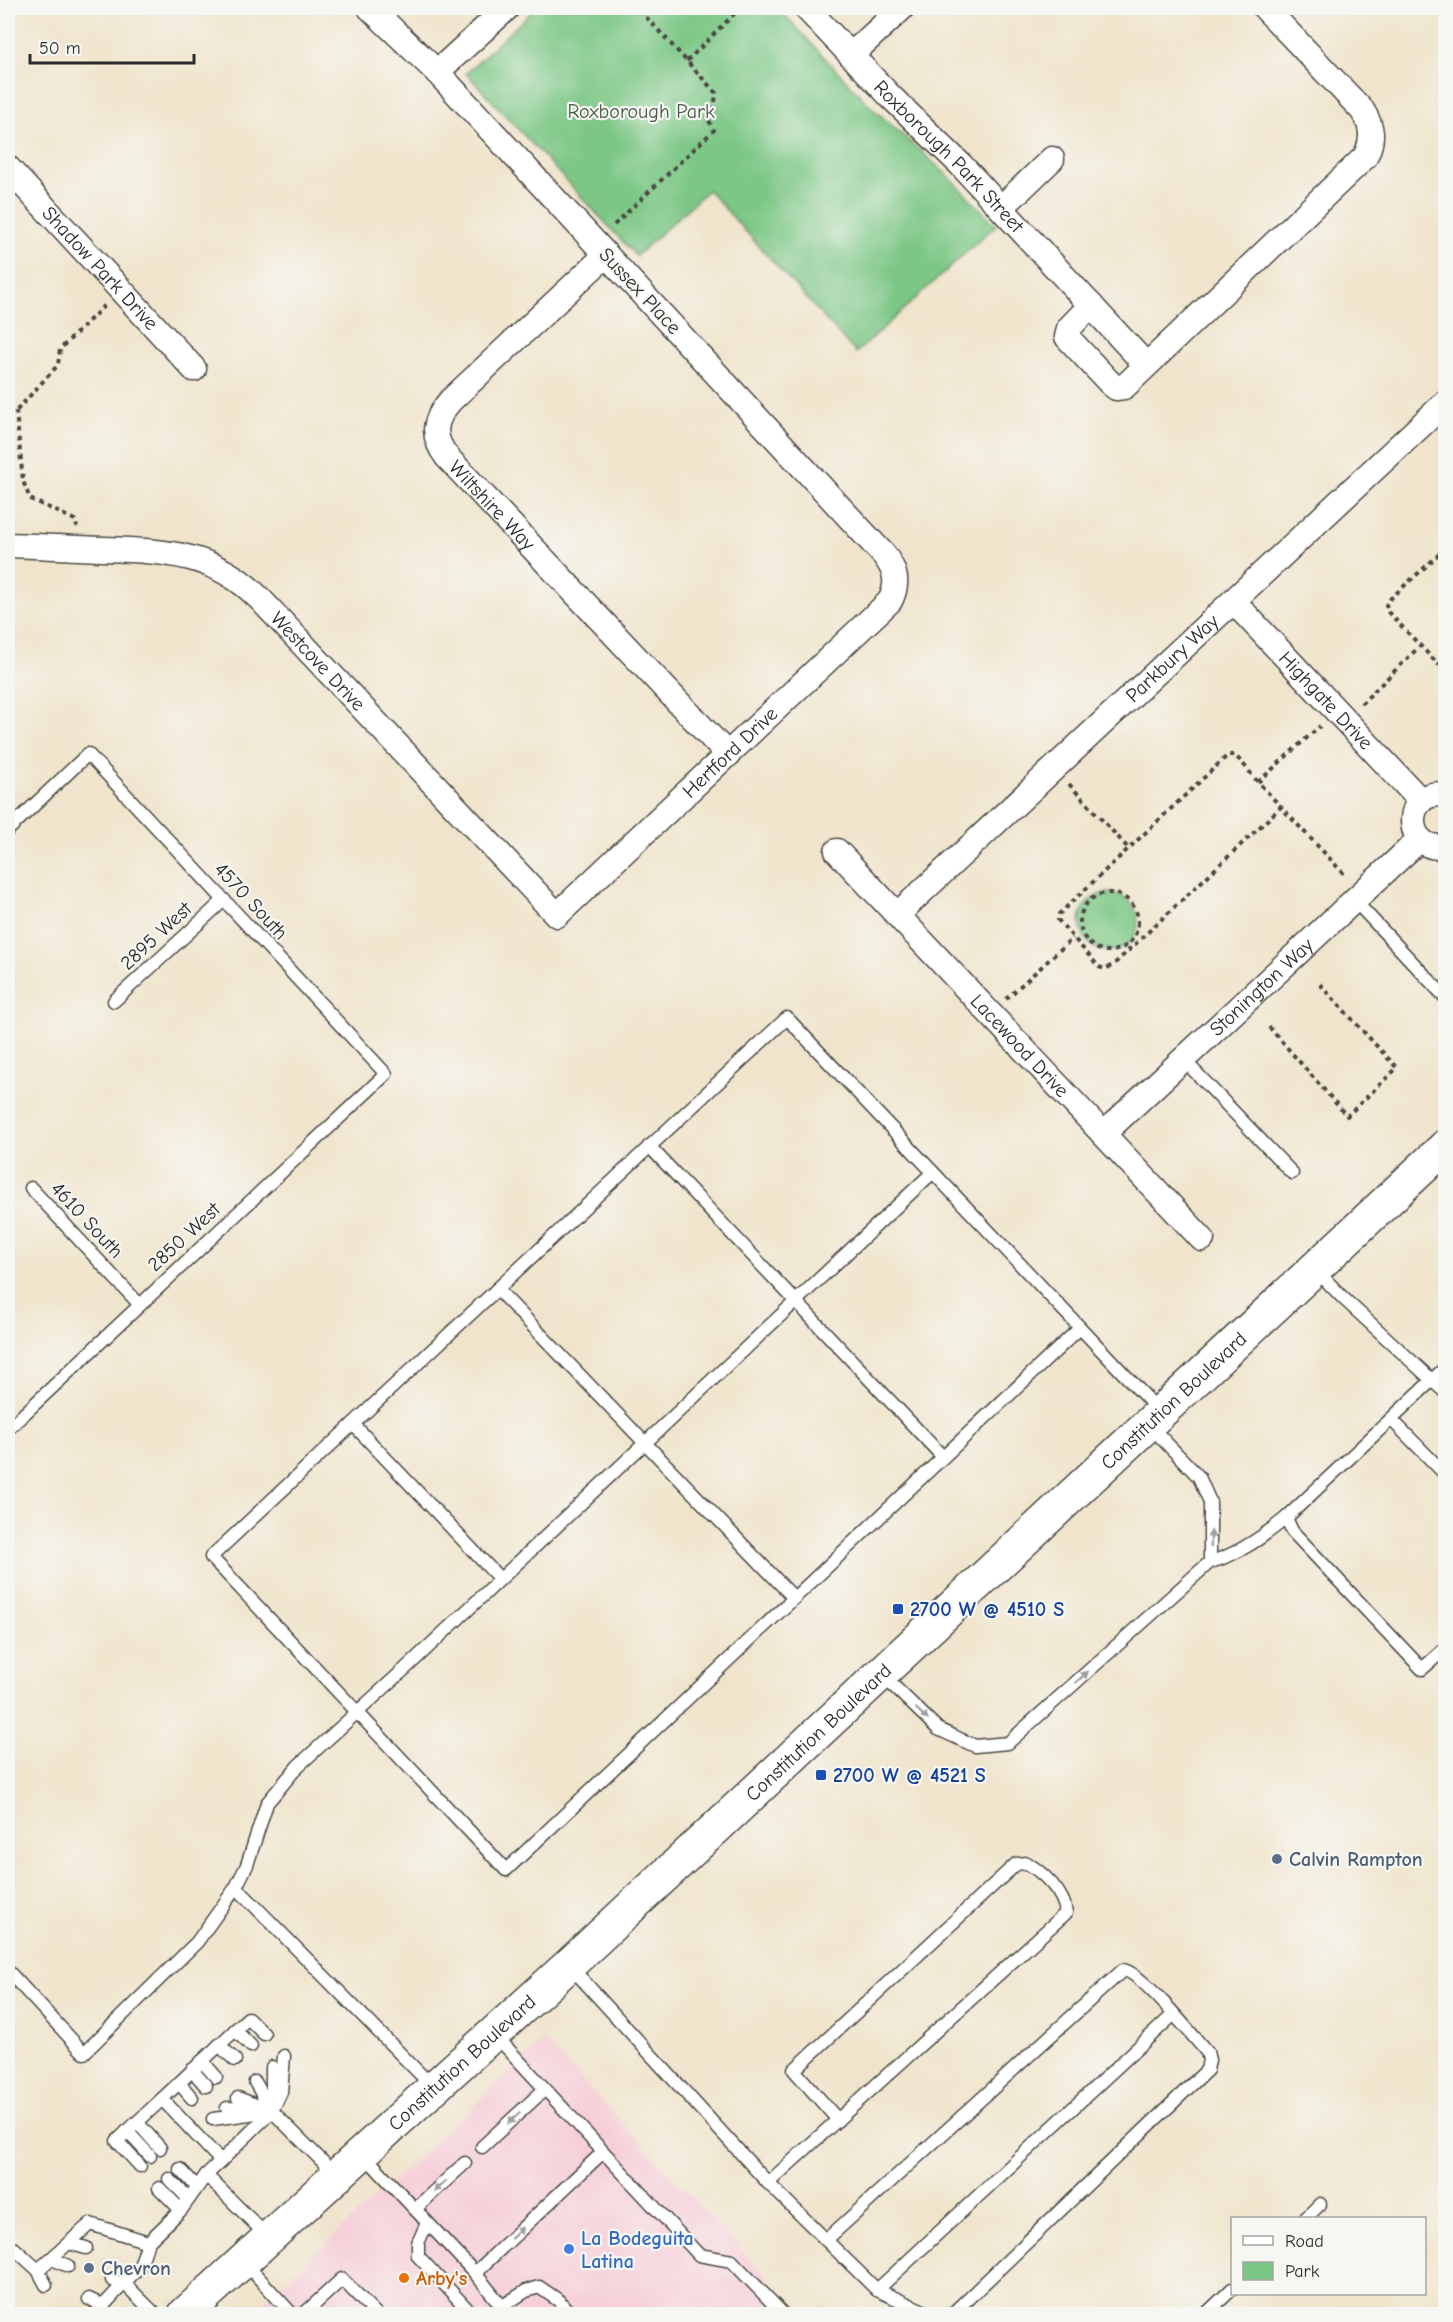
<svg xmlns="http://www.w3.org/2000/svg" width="1453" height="2322" viewBox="0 0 1453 2322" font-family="'Comic Neue',sans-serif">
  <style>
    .built { fill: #f6cfd8 }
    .green { fill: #7bc785; stroke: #537958; stroke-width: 1.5 }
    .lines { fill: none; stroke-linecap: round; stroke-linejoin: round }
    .service-casing { stroke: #494743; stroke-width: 15 }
    .minor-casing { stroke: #494743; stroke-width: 27 }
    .secondary-casing { stroke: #494743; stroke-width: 36 }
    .path { stroke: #494743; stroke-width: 4; stroke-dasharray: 4.5 4.5; stroke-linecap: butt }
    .service { stroke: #fff; stroke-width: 12 }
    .minor { stroke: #fff; stroke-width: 24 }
    .secondary { stroke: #fff; stroke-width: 33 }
    .oneway { fill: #a0a0a0 }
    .transit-dot { fill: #1a4fb4; stroke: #f6f6f2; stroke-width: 2 }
    .service-dot { fill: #5c6f8a; stroke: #f6f6f2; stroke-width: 2 }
    .shop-dot { fill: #3f7fe0; stroke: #f6f6f2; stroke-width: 2 }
    .food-dot { fill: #e8710a; stroke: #f6f6f2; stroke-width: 2 }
    .labels { text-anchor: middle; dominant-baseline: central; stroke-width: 4.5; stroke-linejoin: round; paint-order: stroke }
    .park-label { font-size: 20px; fill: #435a46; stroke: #f6f6f2 }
    .street-label { font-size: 20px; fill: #2b2b2b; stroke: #f6f6f2 }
    .transit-label { font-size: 20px; font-weight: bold; fill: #164399; stroke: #f6f6f2; text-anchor: start }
    .service-label { font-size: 20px; font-weight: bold; fill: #4e5e75; stroke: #f6f6f2; text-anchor: start }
    .shop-label { font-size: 20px; font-weight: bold; fill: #366cbe; stroke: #f6f6f2; text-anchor: start }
    .food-label { font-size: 20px; font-weight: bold; fill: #c56008; stroke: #f6f6f2; text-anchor: start }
  </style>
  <rect width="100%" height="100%" fill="#f6f6f2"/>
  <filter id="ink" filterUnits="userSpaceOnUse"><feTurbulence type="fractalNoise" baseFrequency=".0167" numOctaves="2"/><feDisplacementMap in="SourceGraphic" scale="12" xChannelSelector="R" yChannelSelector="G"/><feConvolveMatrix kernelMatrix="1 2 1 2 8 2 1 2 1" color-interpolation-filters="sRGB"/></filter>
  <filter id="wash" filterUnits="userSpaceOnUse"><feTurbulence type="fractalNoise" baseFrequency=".008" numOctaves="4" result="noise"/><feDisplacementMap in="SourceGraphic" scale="24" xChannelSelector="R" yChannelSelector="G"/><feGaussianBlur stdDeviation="1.35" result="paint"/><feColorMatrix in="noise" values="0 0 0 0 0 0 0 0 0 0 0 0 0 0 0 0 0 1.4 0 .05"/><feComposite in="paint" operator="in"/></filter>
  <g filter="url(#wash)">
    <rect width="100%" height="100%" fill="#f0e5cc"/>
    <path class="built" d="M544 2040 802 2314H250Z"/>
    <g class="green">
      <path d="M536 8H778L870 106 946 174 996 225 856 353 708 190 636 256 466 73Z"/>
      <circle cx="1109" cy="922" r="29"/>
    </g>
  </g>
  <g filter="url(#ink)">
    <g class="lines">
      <defs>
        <g id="service">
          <path d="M8 830 88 754 386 1074 8 1429"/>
          <path d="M1354 900 1446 998"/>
          <path d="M114 1001 224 900"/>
          <path d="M1183 1059 1292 1173"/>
          <path d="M649 1146 943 1457"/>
          <path d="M31 1188 140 1305"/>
          <path d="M1316 1270 1343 1298 1446 1393"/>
          <path d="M497 1289 794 1598"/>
          <path d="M1391 1419 1446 1475"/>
          <path d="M353 1424 211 1557 506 1870 1080 1328"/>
          <path d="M1286 1518 1292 1531 1422 1669 1446 1648"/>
          <path d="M1210 1562C1238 1555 1264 1536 1286 1518L1446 1367"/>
          <path d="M500 1579 353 1424 787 1018 1159 1411"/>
          <path d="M881 1674 938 1729 975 1746 1008 1743 1210 1562V1502L1199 1477 1150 1426"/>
          <path d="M236 1887 432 2086"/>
          <path d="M569 1965 768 2183 877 2290 930 2314"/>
          <path d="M8 1971 84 2053 197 1942 236 1887 247 1865 267 1803 298 1766 407 1667 932 1173"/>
          <path d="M235 2030 251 2046"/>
          <path d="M264 2034 248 2018 162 2099 221 2161 206 2175 267 2236"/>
          <path d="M495 2035 699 2255 732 2261 783 2314"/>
          <path d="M219 2045 235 2060"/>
          <path d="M284 2056 281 2092 272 2111 337 2176"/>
          <path d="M202 2061 216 2077"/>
          <path d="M192 2070 206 2086"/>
          <path d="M255 2082 271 2110"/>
          <path d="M179 2083 192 2098"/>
          <path d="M238 2098 271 2111"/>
          <path d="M227 2108 247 2109"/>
          <path d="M213 2119 272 2111"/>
          <path d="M137 2122 160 2148"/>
          <path d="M127 2131 150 2156"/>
          <path d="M482 2147 545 2089"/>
          <path d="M364 2155 475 2273 508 2314"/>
          <path d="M221 2161 272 2111V2067"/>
          <path d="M140 2166 117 2141 162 2099"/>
          <path d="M180 2169 197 2187"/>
          <path d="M169 2179 189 2199"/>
          <path d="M768 2183 1066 1913C1064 1892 1043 1873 1027 1863L1016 1864 794 2070 838 2120"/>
          <path d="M159 2188 181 2210"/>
          <path d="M415 2209 465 2163"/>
          <path d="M1306 2218 1320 2204"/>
          <path d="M427 2223 418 2243V2256L472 2314"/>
          <path d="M826 2240 1123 1970C1140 1971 1193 2036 1207 2052L1209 2060 1207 2070 952 2314"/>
          <path d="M69 2243 86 2248"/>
          <path d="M8 2254 15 2249 38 2270 46 2285"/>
          <path d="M52 2259 68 2266"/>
          <path d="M244 2262 292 2314"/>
          <path d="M38 2270 90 2224 148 2242 181 2210 206 2175"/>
          <path d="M475 2273 602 2153"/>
          <path d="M112 2280 125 2284 155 2314"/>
          <path d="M877 2290 1173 2015"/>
          <path d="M89 2299 103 2306 140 2266 148 2242"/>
          <path d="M501 2307 526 2291 539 2287 558 2300 571 2314"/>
          <path d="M304 2314 342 2279 376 2314"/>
          <path d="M1206 2314 1232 2289"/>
        </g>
        <g id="minor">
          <path id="s1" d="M806 8 890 96 961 165 1146 365"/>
          <path d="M851 55 902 8"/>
          <path d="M437 72 507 8"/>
          <path id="s2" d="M8 168 194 369"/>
          <path d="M1001 208 1052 159"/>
          <path id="s3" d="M606 255 451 400C433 420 431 436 447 457L728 755"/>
          <path d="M1091 305 1069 328 1067 337 1110 383 1116 388 1124 387 1365 157C1374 139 1373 127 1362 110L1265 8"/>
          <path id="s4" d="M8 545C40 546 72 548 104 549 166 551 216 553 261 600L557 915 890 601C899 583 896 571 884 555L437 72 370 8"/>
          <path id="s5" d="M1233 601 1421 801"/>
          <path d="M1446 795C1401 787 1403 855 1446 846"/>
          <path id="s6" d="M837 851 1202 1239"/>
          <path id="s7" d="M898 914 1446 402"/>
          <path id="s8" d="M1103 1134 1420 839"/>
        </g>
        <g id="secondary">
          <path id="s9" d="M185 2314 569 1965 1446 1146"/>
        </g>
      </defs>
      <use href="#service" class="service-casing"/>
      <use href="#minor" class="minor-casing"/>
      <use href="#secondary" class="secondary-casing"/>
      <g class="path">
        <path d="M687 61 740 8"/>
        <path d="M614 225 714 130 707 117 714 111 716 93 638 8"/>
        <path d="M16 411 23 481 30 499 75 520 77 527"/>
        <path d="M8 412 16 411 58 365 60 349 106 304"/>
        <path d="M1446 548 1391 598 1386 605 1388 612 1438 664H1446"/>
        <path d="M1361 704 1420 646"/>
        <path d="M1258 782 1320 726"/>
        <path d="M1069 784 1129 849"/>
        <path d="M1282 806 1113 965 1105 969 1099 967 1058 920 1059 914 1228 755H1234C1245 764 1250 774 1259 783 1288 815 1317 845 1346 876"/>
        <circle cx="1109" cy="922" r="29"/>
        <path d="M1006 999 1073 938"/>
        <path d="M1269 1027 1347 1116 1397 1068 1317 981"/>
      </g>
      <use href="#service" class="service"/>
      <use href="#minor" class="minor"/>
      <use href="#secondary" class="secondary"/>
    </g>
    <defs><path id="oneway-solid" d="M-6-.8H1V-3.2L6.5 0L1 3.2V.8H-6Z" transform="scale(1.5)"/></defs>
    <g class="oneway">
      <use href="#oneway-solid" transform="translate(1211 1539) rotate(-88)"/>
      <use href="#oneway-solid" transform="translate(1082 1677) rotate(-42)"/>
      <use href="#oneway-solid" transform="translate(922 1714) rotate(44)"/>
      <use href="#oneway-solid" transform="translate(514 2118) rotate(137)"/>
      <use href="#oneway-solid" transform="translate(440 2186) rotate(137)"/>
      <use href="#oneway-solid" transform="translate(517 2233) rotate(-43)"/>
    </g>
  </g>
  <g class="transit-dot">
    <rect x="892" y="1603" width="12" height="12" rx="3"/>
    <rect x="815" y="1769" width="12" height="12" rx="3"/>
  </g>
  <g class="service-dot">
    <circle cx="1277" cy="1859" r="6"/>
    <circle cx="89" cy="2268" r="6"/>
  </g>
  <circle class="shop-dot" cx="569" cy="2249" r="6"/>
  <circle class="food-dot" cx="404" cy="2278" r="6"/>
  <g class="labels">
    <g class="park-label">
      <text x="641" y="111">Roxborough Park</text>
    </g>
    <g class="street-label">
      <text stroke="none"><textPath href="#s1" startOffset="206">Roxborough Park Street</textPath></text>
      <text stroke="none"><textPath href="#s2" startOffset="136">Shadow Park Drive</textPath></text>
      <text transform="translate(640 291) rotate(47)">Sussex Place</text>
      <text stroke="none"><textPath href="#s3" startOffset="342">Wiltshire Way</textPath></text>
      <text stroke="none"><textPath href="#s7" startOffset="375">Parkbury Way</textPath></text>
      <text stroke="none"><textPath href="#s4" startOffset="350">Westcove Drive</textPath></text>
      <text stroke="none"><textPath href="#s5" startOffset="136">Highgate Drive</textPath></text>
      <text stroke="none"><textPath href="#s4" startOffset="936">Hertford Drive</textPath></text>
      <text transform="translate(251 901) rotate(47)">4570 South</text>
      <text transform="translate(156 936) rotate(-43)">2895 West</text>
      <text stroke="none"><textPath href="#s8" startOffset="216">Stonington Way</textPath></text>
      <text stroke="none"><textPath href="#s6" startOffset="267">Lacewood Drive</textPath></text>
      <text transform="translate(87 1220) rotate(47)">4610 South</text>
      <text transform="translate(184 1237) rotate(-43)">2850 West</text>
      <text stroke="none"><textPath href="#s9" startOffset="1346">Constitution Boulevard</textPath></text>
      <text stroke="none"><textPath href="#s9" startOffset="860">Constitution Boulevard</textPath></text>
      <text stroke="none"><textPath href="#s9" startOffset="374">Constitution Boulevard</textPath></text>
    </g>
    <g class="transit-label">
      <text x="910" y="1609">2700 W @ 4510 S</text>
      <text x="833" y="1775">2700 W @ 4521 S</text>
    </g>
    <g class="service-label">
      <text x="1289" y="1859">Calvin Rampton</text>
      <text x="101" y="2268">Chevron</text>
    </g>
    <g class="shop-label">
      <text x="581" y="2238">La Bodeguita<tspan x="581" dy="23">Latina</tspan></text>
    </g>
    <g class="food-label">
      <text x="416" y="2278">Arby's</text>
    </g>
  </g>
  <rect width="1453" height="2322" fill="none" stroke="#f6f6f2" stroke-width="30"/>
  <rect x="1231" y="2217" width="195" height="78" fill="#f6f6f2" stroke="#a5a5a2" stroke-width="1.5"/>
  <rect x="1243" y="2236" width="30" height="9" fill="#ffffff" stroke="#a5a5a2" stroke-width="1.5"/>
  <text x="1285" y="2247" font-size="18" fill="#2b2b2b">Road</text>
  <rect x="1243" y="2262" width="30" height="18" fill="#7bc785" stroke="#a5a5a2" stroke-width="1.5"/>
  <text x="1285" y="2277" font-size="18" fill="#2b2b2b">Park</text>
  <path d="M30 54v9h164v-9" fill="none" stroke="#2b2b2b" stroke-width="3"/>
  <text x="39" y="54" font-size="18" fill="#2b2b2b" stroke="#f6f6f2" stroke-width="4.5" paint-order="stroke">50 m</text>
</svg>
